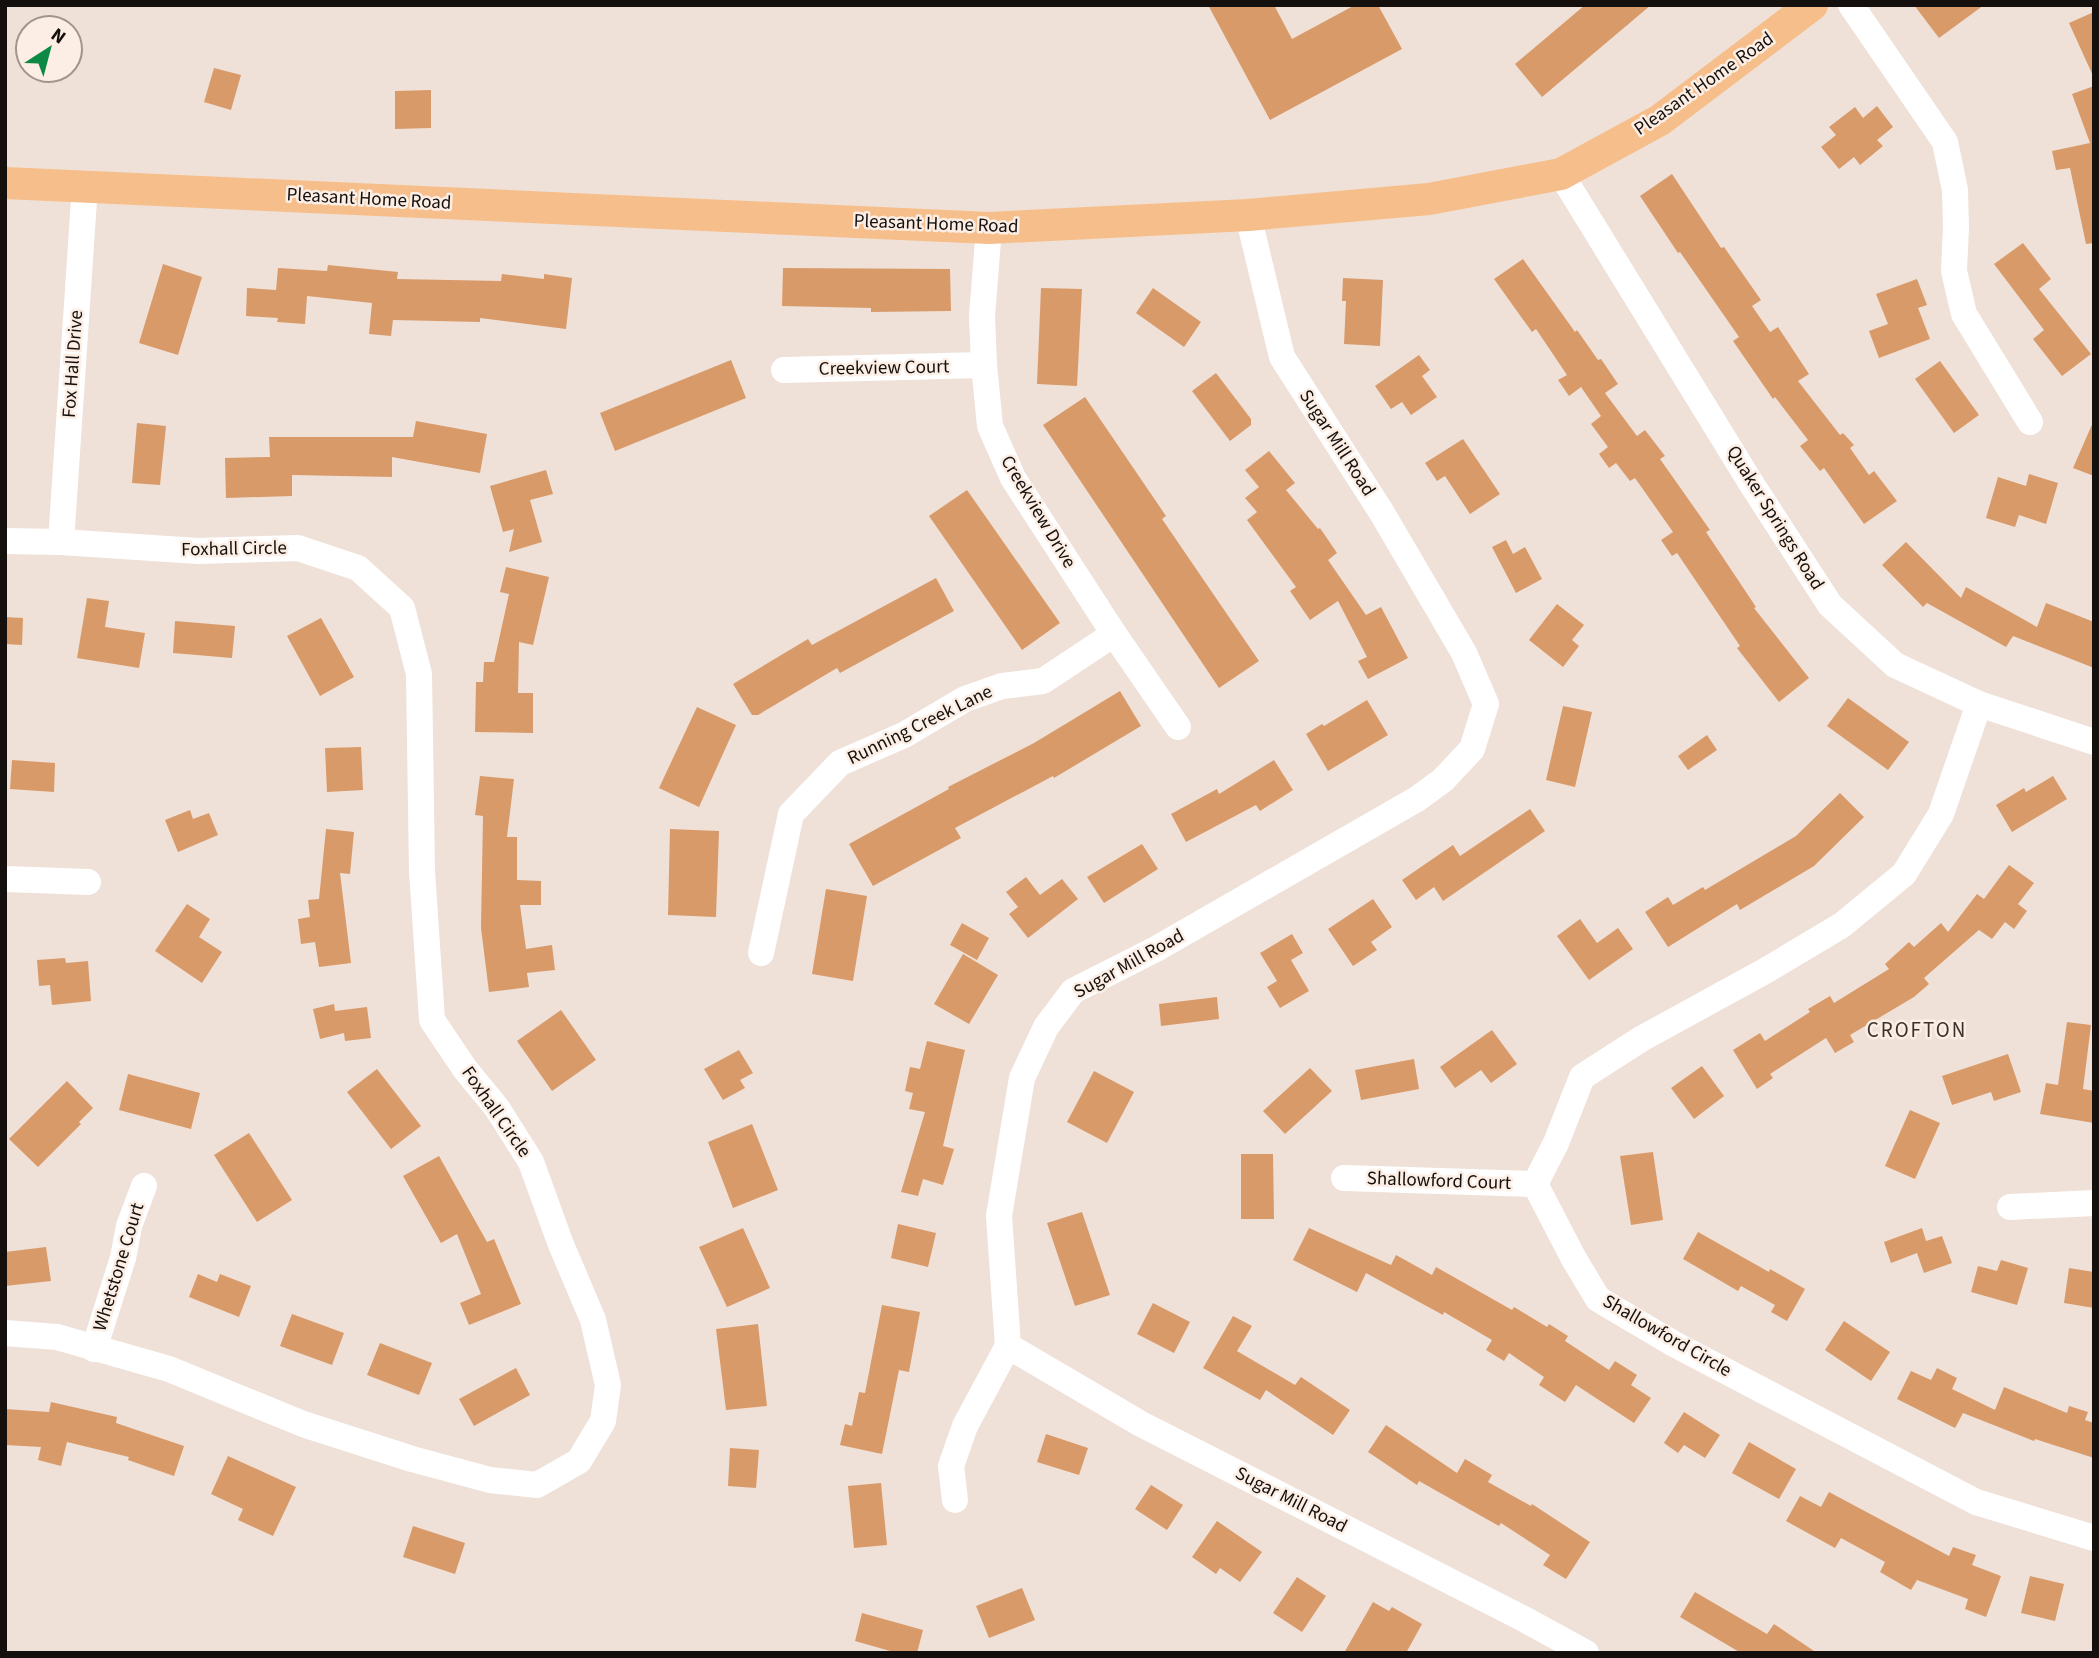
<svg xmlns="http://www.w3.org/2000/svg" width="2099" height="1658" viewBox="0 0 2099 1658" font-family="'Source Sans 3',sans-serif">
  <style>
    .building { fill: #d99a6a }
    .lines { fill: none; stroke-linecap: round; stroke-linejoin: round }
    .minor { stroke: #fff; stroke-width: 26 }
    .major { stroke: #f6be8b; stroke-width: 32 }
    .labels { text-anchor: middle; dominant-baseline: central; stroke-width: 5; stroke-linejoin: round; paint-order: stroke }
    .street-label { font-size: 19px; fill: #14100d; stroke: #fceee4 }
    .neighbourhood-label { font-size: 21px; letter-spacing: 2px; fill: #3c312a; stroke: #fceee4 }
  </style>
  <rect width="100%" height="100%" fill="#efe1d7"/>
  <g class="building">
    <path d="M1208 5H1274L1292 39 1355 5H1378L1402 49 1270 120Z"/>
    <path d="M1585 5H1651L1542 97 1515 64Z"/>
    <path d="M1914 5H1984L1939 38Z"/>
    <path d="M2094 12V78L2069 23Z"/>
    <path d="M214 68 241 75 231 110 204 102Z"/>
    <path d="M2094 86V243L2086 244 2070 168 2056 170 2052 151 2090 143 2072 94Z"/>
    <path d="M431 90V128L395 129V91Z"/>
    <path d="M1877 106 1893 127 1877 140 1883 146 1860 165 1854 157 1839 169 1821 147 1836 135 1829 127 1855 107 1863 118Z"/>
    <path d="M1672 174 1721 248 1724 247 1761 300 1752 306 1770 332 1778 327 1809 374 1798 381 1840 435 1843 433 1854 445 1850 448 1869 475 1874 471 1897 501 1864 524 1824 468 1820 471 1800 446 1808 440 1775 397 1773 399 1733 341 1739 337 1680 252 1678 253 1640 196Z"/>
    <path d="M2023 243 2051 279 2039 289 2091 354 2062 376 2033 339 2044 330 1994 264Z"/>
    <path d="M1523 259 1575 332 1577 330 1598 360 1601 359 1618 384 1605 393 1637 436 1645 430 1665 456 1660 459 1710 530 1706 532 1756 607 1754 608 1809 678 1779 702 1737 648 1740 646 1677 553 1672 556 1661 540 1673 532 1635 478 1630 481 1616 463 1609 468 1599 454 1608 447 1591 424 1601 416 1581 387 1569 396 1558 380 1567 375 1536 329 1532 332 1494 279Z"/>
    <path d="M163 264 202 277 178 355 139 343Z"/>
    <path d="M328 265 398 272 397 279 501 281 502 274 544 279V274L572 278 566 329 480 318V322L393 320 391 336 369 334 372 303 307 296 305 324 277 322 278 318 246 316 247 288 276 290 278 268 327 271Z"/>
    <path d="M783 268 950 269 951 311 871 312V308L782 306Z"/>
    <path d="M1343 278 1383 280 1380 346 1344 344 1346 301H1342Z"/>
    <path d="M1917 279 1927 305 1918 308 1930 339 1879 358 1869 331 1888 324 1876 294Z"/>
    <path d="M1041 288 1082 289 1077 386 1037 384Z"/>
    <path d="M1153 288 1201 322 1184 347 1136 313Z"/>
    <path d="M1419 355 1430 370 1422 376 1437 397 1411 415 1402 402 1391 409 1375 386Z"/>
    <path d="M731 360 746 398 615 451 600 413Z"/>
    <path d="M1940 361 1979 415 1954 433 1915 379Z"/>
    <path d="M1216 373 1251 419V425L1230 441 1192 391Z"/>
    <path d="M1085 397 1166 516 1162 519 1259 661 1219 688 1043 425Z"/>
    <path d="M2094 420V476L2073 468Z"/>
    <path d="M416 421 487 434 480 473 392 457V477L292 475V496L226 498 225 458 270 457 269 437H413Z"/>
    <path d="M137 423 166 426 160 485 132 483Z"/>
    <path d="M1463 439 1500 494 1470 514 1445 476 1437 481 1425 463Z"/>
    <path d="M1269 451 1295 483 1286 490 1318 529 1320 528 1337 553 1328 560 1366 615 1381 607 1408 658 1368 679 1358 661 1367 657 1338 601 1310 620 1290 591 1296 587 1247 520 1257 512 1245 498 1259 487 1245 470Z"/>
    <path d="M546 470 553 494 530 500 542 542 509 552 514 529 503 532 490 486Z"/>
    <path d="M2029 474 2058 483 2046 524 2019 515 2015 527 1986 518 1998 477 2026 486Z"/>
    <path d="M967 490 1060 623 1022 650 929 516Z"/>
    <path d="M1506 540 1513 554 1525 547 1542 579 1516 593 1492 547Z"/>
    <path d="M1906 542 1961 598 1966 587 2037 627 2046 603 2094 622V668L2013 636 2006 647 1927 603 1923 607 1882 565Z"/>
    <path d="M506 567 549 577 533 645 519 642 518 693H533V733L475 732 476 682H483L484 662H494L509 594 500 592Z"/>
    <path d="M936 578 954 611 840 673 837 668 758 715H752L733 684 808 639 812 645Z"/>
    <path d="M87 598 109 601 105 627 145 633 139 668 77 658Z"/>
    <path d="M1557 604 1584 625 1572 640 1579 646 1563 667 1529 640Z"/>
    <path d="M5 617 23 618 22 645 5 644Z"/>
    <path d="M321 618 354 677 320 696 287 636Z"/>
    <path d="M175 621 235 626 232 658 173 653Z"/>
    <path d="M1120 691 1141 726 1054 778 1053 776 955 828 961 838 873 886 849 844 949 789 948 787 1034 743Z"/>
    <path d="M1848 698 1909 742 1888 770 1827 726Z"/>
    <path d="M1367 700 1388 735 1328 771 1306 734 1322 724 1324 726Z"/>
    <path d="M1563 706 1592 712 1575 787 1546 780Z"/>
    <path d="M697 707 736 725 699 807 659 788Z"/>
    <path d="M1707 735 1717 750 1688 770 1678 756Z"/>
    <path d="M361 747 363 790 327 792 325 748Z"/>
    <path d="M12 760 55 763 54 792 10 789Z"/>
    <path d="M1274 760 1293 790 1260 811 1256 805 1186 842 1171 814 1217 789 1219 794Z"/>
    <path d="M480 776 514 779 507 837H517V880L541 881V905H520L526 949 552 945 555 970 527 973 529 987 489 992 481 928 483 816 475 815Z"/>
    <path d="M2053 776 2067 799 2012 832 1996 805 2024 788 2026 792Z"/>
    <path d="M1840 793 1864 817 1814 866 1740 910 1737 904 1668 947 1645 912 1668 897 1673 905 1703 887 1705 890 1796 836Z"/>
    <path d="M1530 809 1545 831 1443 901 1434 887 1416 900 1402 880 1453 845 1460 856Z"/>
    <path d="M190 810 193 819 209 813 218 835 178 852 165 820Z"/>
    <path d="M326 829 354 832 350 874 340 873 351 963 319 967 315 942 301 944 298 919 310 917 308 900 319 899Z"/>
    <path d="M670 829 719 831 716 917 668 915Z"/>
    <path d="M1142 844 1158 869 1104 903 1087 877Z"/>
    <path d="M2009 865 2034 883 2018 904 2027 911 2014 929 2005 922 1992 939 1979 930 1924 978 1929 984 1914 997 1850 1035 1854 1042 1835 1053 1826 1038 1770 1074 1773 1078 1757 1089 1733 1050 1760 1033 1765 1041 1810 1012 1808 1009 1830 996 1834 1003 1889 969 1885 964 1909 942 1914 947 1941 923 1948 932 1977 894 1984 899Z"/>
    <path d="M1026 877 1040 895 1062 879 1078 899 1028 938 1009 914 1018 907 1006 892Z"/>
    <path d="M826 889 867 896 853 981 812 974Z"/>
    <path d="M1373 899 1392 927 1371 942 1377 950 1353 966 1328 929Z"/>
    <path d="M187 904 210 919 199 937 222 952 202 983 155 951Z"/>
    <path d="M1580 919 1597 943 1618 928 1633 949 1589 980 1557 936Z"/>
    <path d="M962 923 989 938 977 960 950 945Z"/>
    <path d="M1292 934 1303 953 1291 960 1309 991 1280 1008 1267 987 1277 981 1260 953Z"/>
    <path d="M963 954 998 975 969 1024 934 1004Z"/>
    <path d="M65 958 66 963 88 961 91 1001 52 1005 50 985 39 986 37 960Z"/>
    <path d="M1217 997 1219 1019 1161 1026 1159 1004Z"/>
    <path d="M334 1004 335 1011 367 1007 371 1038 345 1041 344 1033 320 1039 313 1009Z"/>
    <path d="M561 1010 596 1060 552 1091 517 1041Z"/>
    <path d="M2067 1022 2091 1025 2083 1089 2094 1091V1123L2040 1114 2046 1083 2058 1085Z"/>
    <path d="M1492 1030 1517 1064 1491 1083 1481 1070 1455 1088 1440 1067Z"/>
    <path d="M927 1041 965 1050 943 1146 954 1149 943 1185 923 1179 918 1196 901 1192 925 1112 909 1109 913 1093 905 1091 910 1067 920 1069Z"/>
    <path d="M739 1050 753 1073 740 1080 745 1088 723 1100 704 1069Z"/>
    <path d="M2008 1054 2021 1092 1994 1101 1991 1092 1952 1105 1942 1076Z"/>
    <path d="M1414 1059 1419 1089 1361 1100 1355 1070Z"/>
    <path d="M1702 1066 1724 1096 1694 1119 1671 1088Z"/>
    <path d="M1310 1068 1332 1091 1285 1134 1263 1111Z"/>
    <path d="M377 1069 421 1126 391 1149 347 1092Z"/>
    <path d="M1094 1071 1134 1092 1107 1143 1067 1122Z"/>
    <path d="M128 1074 200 1093 191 1129 119 1110Z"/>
    <path d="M67 1081 93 1108 79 1122 81 1124 38 1167 9 1139Z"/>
    <path d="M1910 1110 1940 1123 1915 1179 1885 1166Z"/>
    <path d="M752 1124 778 1190 733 1208 708 1142Z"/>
    <path d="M249 1133 292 1200 257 1222 214 1155Z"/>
    <path d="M1653 1152 1663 1220 1631 1225 1620 1156Z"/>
    <path d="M1241 1154H1273L1274 1219H1241Z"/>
    <path d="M439 1156 487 1242 494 1239 521 1304 469 1325 460 1303 481 1294 457 1234 441 1243 403 1176Z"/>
    <path d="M1082 1212 1110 1295 1075 1306 1047 1223Z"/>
    <path d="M898 1224 936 1233 928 1267 891 1258Z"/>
    <path d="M743 1228 770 1288 727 1307 699 1247Z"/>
    <path d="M1309 1228 1391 1265 1396 1255 1432 1275 1436 1267 1512 1310 1514 1307 1547 1327 1549 1324 1568 1336 1565 1341 1609 1370 1615 1361 1637 1375 1631 1385 1651 1398 1634 1423 1576 1385 1565 1402 1539 1385 1544 1377 1509 1353 1504 1361 1486 1350 1492 1340 1444 1312 1443 1315 1366 1273 1357 1292 1293 1260Z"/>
    <path d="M1922 1228 1926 1241 1942 1236 1952 1263 1924 1273 1917 1253 1891 1263 1884 1242Z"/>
    <path d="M1698 1232 1769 1272 1770 1269 1805 1289 1787 1321 1771 1312 1775 1305 1741 1286 1738 1291 1683 1259Z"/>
    <path d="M46 1247 51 1281 5 1286V1252Z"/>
    <path d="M2001 1260 2028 1268 2017 1305 1971 1292 1978 1266 1997 1271Z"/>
    <path d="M2069 1268 2094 1272V1308L2064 1303Z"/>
    <path d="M198 1274 217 1282 220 1274 251 1286 239 1317 189 1297Z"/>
    <path d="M1153 1303 1190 1322 1174 1353 1137 1334Z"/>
    <path d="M882 1305 920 1312 909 1372 899 1370 882 1454 840 1445 845 1424 852 1426 859 1392 865 1393Z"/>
    <path d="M292 1314 344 1333 332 1365 280 1346Z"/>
    <path d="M1233 1316 1252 1326 1237 1351 1295 1385 1301 1377 1350 1410 1333 1435 1266 1390 1260 1400 1203 1368Z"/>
    <path d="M1844 1321 1890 1352 1871 1381 1825 1350Z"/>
    <path d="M758 1324 767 1406 726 1410 716 1329Z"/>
    <path d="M380 1343 432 1363 419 1395 367 1375Z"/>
    <path d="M516 1368 530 1395 474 1426 459 1399Z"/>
    <path d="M1937 1368 1957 1378 1952 1389 1995 1410 2004 1387 2067 1413 2069 1406 2088 1412 2085 1420 2094 1423V1458L2035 1439 2034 1441 1963 1413 1955 1428 1897 1399 1911 1371 1931 1380Z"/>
    <path d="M51 1402 117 1417 116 1423 184 1446 174 1476 128 1460 129 1457 67 1442 61 1466 38 1460 41 1447 5 1445V1409L49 1412Z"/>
    <path d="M1684 1412 1720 1435 1705 1458 1684 1445 1678 1453 1664 1443Z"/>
    <path d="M1386 1425 1457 1473 1465 1459 1492 1475 1488 1482 1531 1506 1532 1504 1590 1542 1566 1579 1543 1565 1550 1555 1501 1523 1499 1526 1419 1481 1417 1485 1368 1452Z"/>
    <path d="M1046 1434 1088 1448 1079 1475 1037 1462Z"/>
    <path d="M1749 1442 1796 1469 1779 1499 1732 1473Z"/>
    <path d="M730 1448 759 1450 756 1488 728 1486Z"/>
    <path d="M228 1456 296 1487 273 1536 238 1520 243 1509 211 1494Z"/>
    <path d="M881 1483 887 1545 854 1548 848 1486Z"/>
    <path d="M1151 1485 1183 1505 1167 1530 1135 1509Z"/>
    <path d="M1829 1492 1949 1556 1953 1547 1976 1555 1972 1565 2001 1576 1986 1617 1965 1609 1968 1599 1917 1580 1911 1590 1880 1572 1885 1562 1841 1538 1835 1548 1786 1521 1800 1496 1821 1507Z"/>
    <path d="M1217 1521 1262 1552 1240 1582 1220 1568 1216 1574 1192 1557Z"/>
    <path d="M413 1526 465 1543 455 1574 403 1557Z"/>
    <path d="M2030 1576 2064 1584 2055 1621 2021 1613Z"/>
    <path d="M1297 1577 1326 1596 1302 1632 1273 1613Z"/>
    <path d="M1022 1588 1035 1620 989 1638 976 1606Z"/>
    <path d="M1695 1592 1767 1634 1774 1624 1817 1653H1741L1680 1617Z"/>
    <path d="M1373 1602 1389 1611 1392 1607 1422 1624 1406 1653H1344Z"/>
    <path d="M862 1613 923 1630 917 1653H897L855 1641Z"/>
  </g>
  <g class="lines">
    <g class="minor">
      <path d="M1851 5 1945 142 1955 190 1956 227 1954 271 1964 314 2030 422"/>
      <path d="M1561 174 1751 483 1830 605 1895 665 1979 704 2094 742"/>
      <path d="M1248 215 1282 357 1382 513 1464 653 1486 704 1472 749 1443 780 1417 799 1156 949 1073 991 1046 1027 1022 1078 999 1216 1008 1346 1141 1424 1522 1618 1586 1653"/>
      <path d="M989 228 982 316 984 365 990 426 1013 478 1114 634 1178 727"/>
      <path d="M784 370 984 365"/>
      <path d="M5 541 61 542 198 551 298 548 358 568 402 608 419 674 422 871 432 1020 465 1069 497 1108 531 1162 560 1242 593 1320 608 1385 603 1421 579 1461 537 1485 490 1480 412 1459 303 1424 169 1369 57 1337 5 1333"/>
      <path d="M61 542 85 185"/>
      <path d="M5 879 88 882"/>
      <path d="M761 953 791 814 840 763 904 735 965 699 1002 686 1043 681 1114 634"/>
      <path d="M1344 1178 1535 1184"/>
      <path d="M1535 1184 1556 1143 1582 1077 1641 1039 1765 971 1842 925 1904 874 1941 814 1979 704"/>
      <path d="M1535 1184 1574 1259 1598 1299 1674 1344 1976 1502 2094 1538"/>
      <path d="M2010 1207 2094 1203"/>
      <path d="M94 1349 123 1258 129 1226 144 1186"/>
      <path d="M955 1500 951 1466 965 1426 1008 1346"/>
    </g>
    <path class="major" d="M5 183 989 228 1248 215 1429 199 1561 174 1660 120 1812 5"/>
  </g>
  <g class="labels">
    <g class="street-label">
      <text transform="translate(1704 84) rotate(-35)">Pleasant Home Road</text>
      <text transform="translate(369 199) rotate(3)">Pleasant Home Road</text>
      <text transform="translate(936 224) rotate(2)">Pleasant Home Road</text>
      <text transform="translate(73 364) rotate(-86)">Fox Hall Drive</text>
      <text transform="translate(884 368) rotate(-1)">Creekview Court</text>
      <text transform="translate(1337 443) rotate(57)">Sugar Mill Road</text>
      <text transform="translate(1038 512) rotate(59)">Creekview Drive</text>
      <text transform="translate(1775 518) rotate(58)">Quaker Springs Road</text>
      <text transform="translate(234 549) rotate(-1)">Foxhall Circle</text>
      <text transform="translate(920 725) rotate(-26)">Running Creek Lane</text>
      <text transform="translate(1129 964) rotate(-29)">Sugar Mill Road</text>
      <text transform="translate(496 1112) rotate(55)">Foxhall Circle</text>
      <text transform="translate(1439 1181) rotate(2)">Shallowford Court</text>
      <text transform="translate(119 1267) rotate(-73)">Whetstone Court</text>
      <text transform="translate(1667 1336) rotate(30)">Shallowford Circle</text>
      <text transform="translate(1291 1500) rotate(27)">Sugar Mill Road</text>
    </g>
    <g class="neighbourhood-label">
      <text x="1917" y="1030">CROFTON</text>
    </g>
  </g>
  <rect width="2099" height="1658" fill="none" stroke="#14100d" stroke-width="14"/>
  <g transform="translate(49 49) rotate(36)"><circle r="33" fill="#fceee4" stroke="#9f958e" stroke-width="2"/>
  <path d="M0-5L12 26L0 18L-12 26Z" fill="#0b8945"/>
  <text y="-10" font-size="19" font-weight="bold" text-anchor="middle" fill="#14100d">N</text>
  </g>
</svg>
